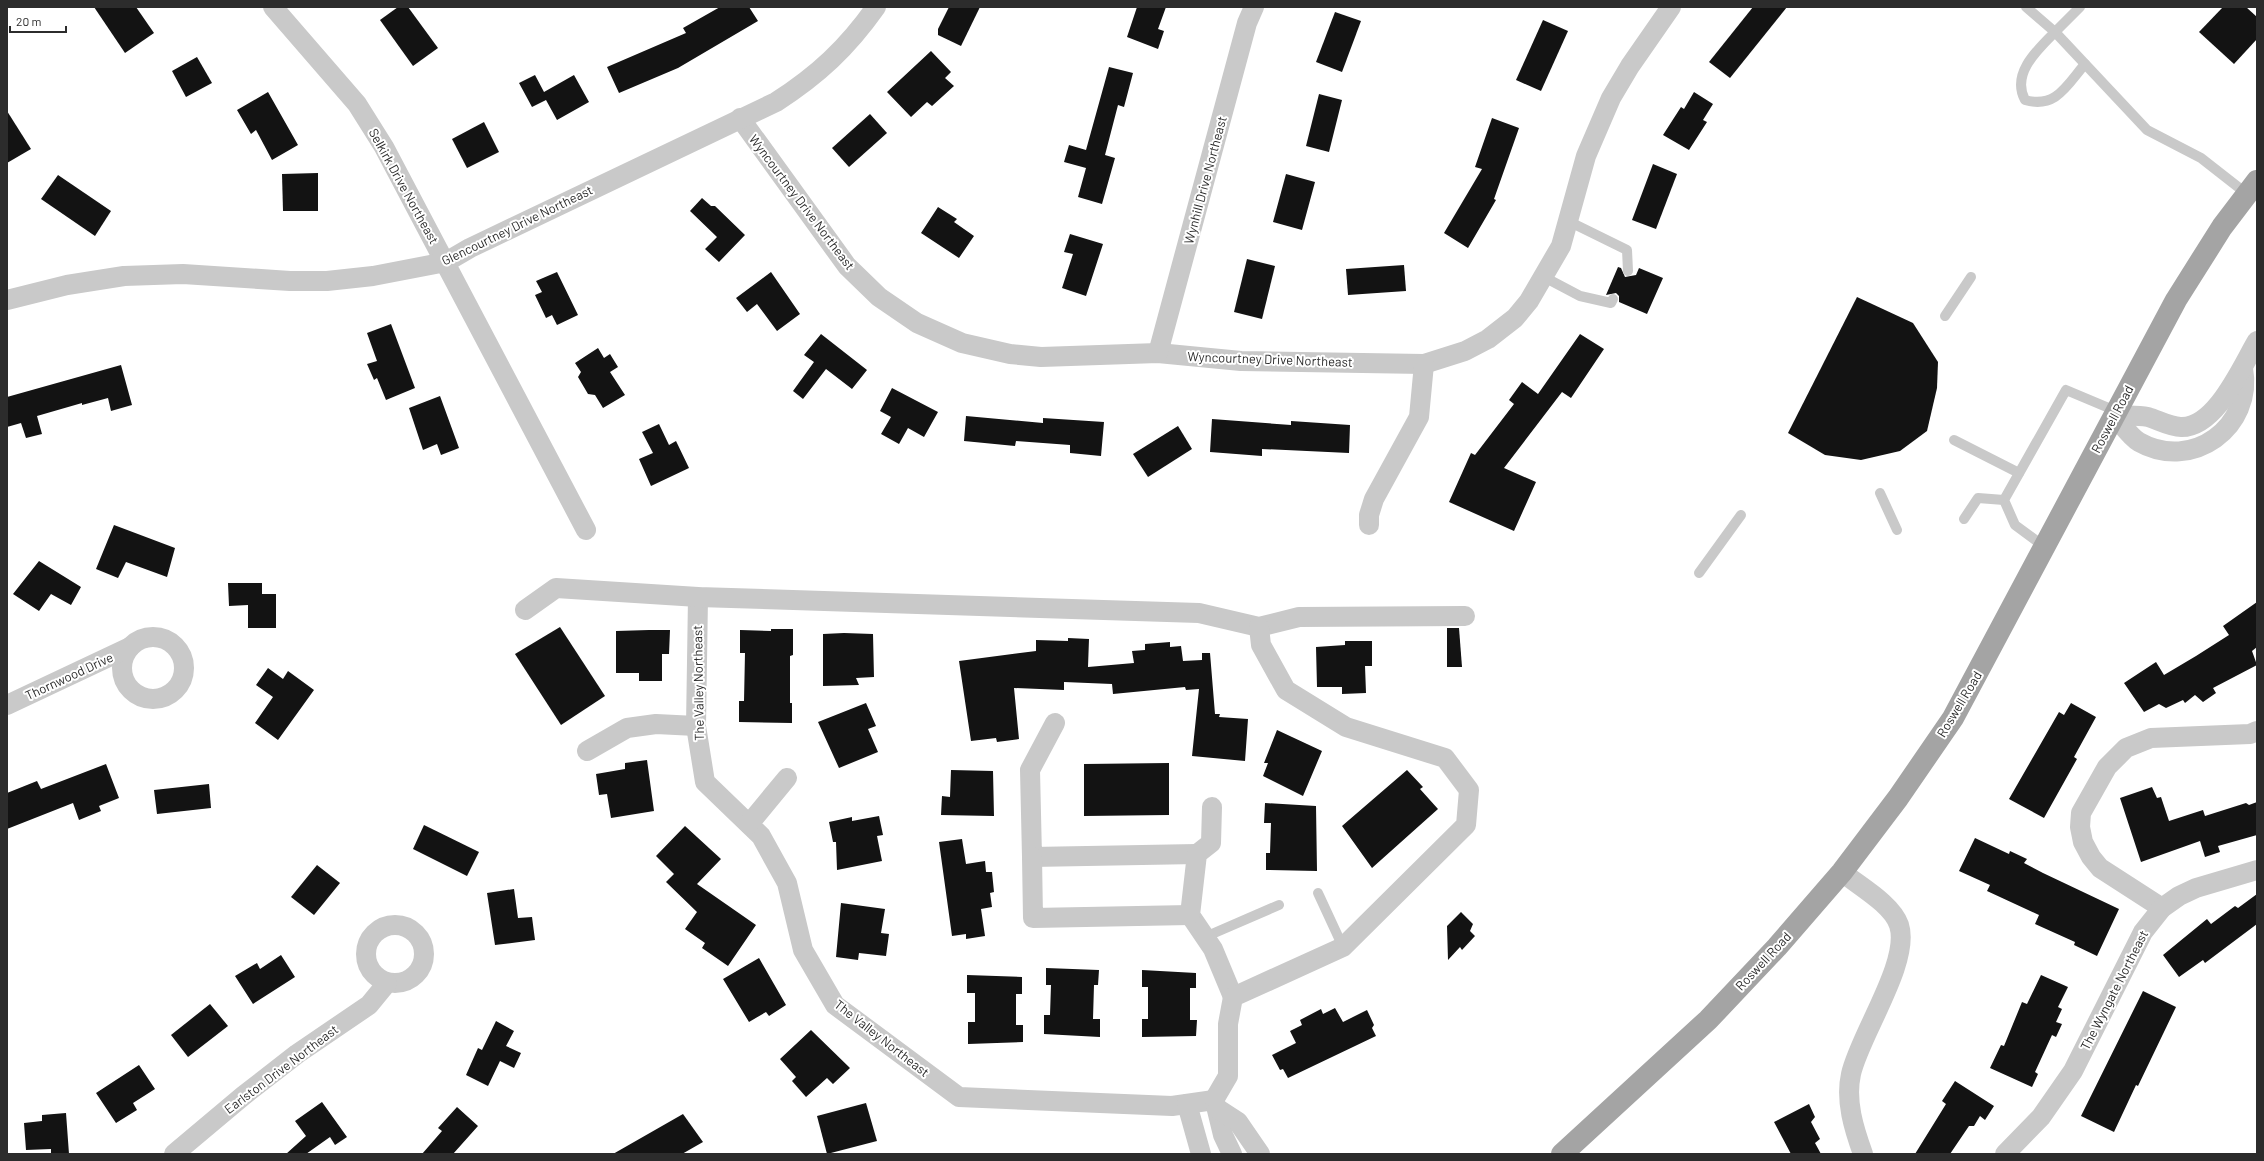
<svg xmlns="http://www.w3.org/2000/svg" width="2264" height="1161" viewBox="0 0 2264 1161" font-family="Barlow,sans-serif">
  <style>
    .building { fill: #131313 }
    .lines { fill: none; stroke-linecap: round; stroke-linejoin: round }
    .lane { stroke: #c9c9c9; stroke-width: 10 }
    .street { stroke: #c9c9c9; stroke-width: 20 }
    .primary { stroke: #a4a4a4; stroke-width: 22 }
    .labels { text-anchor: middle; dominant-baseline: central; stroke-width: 4; stroke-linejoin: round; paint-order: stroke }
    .street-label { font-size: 13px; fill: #2c2c2c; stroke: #fff }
  </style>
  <rect width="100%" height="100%" fill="#fff"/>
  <g class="building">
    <path d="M94 7H136L154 33 125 53Z"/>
    <path d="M398 7H408L438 48 413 66 380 20Z"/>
    <path d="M720 7H749L758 21 678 68 619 93 607 67 686 33 683 28Z"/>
    <path d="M949 7H980L961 46 938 35V29Z"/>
    <path d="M1137 7H1166L1158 29 1164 31 1158 49 1127 37Z"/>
    <path d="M1753 7H1787L1730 78 1709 62Z"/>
    <path d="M2223 7H2246L2257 17V39L2234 64 2199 32Z"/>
    <path d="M1335 12 1361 21 1342 72 1316 62Z"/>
    <path d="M1543 20 1568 31 1541 91 1516 80Z"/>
    <path d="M931 51 951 72 945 78 954 86 932 106 927 102 911 117 887 92Z"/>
    <path d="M197 57 212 83 186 97 172 71Z"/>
    <path d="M1109 67 1133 73 1124 107 1118 105 1105 155 1115 158 1102 204 1078 197 1086 168 1064 162 1069 145 1086 150Z"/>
    <path d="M535 75 544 92 574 75 589 102 557 120 546 100 532 107 519 83Z"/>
    <path d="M268 92 298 145 272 160 256 130 251 134 237 110Z"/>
    <path d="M1694 92 1713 104 1703 120 1707 122 1689 150 1663 135 1681 107 1684 109Z"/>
    <path d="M1319 94 1342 100 1329 152 1306 146Z"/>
    <path d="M7 111 31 149 7 163Z"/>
    <path d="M870 114 887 133 849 167 832 148Z"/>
    <path d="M1492 118 1519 128 1494 199 1496 200 1468 248 1444 233 1482 169 1475 167Z"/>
    <path d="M484 122 499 152 467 168 452 139Z"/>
    <path d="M1653 164 1677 174 1656 229 1632 220Z"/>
    <path d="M318 173V211H283L282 174Z"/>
    <path d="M1286 174 1315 182 1302 230 1273 222Z"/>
    <path d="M58 175 111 211 95 236 41 199Z"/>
    <path d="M702 198 711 206H715L745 235 719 262 705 249 717 237 690 211Z"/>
    <path d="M938 207 957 219 954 222 974 236 959 258 921 233Z"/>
    <path d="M1070 234 1103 244 1086 296 1062 288 1073 254 1064 252Z"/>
    <path d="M1247 259 1275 266 1262 319 1234 312Z"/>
    <path d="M1404 265 1406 291 1348 295 1346 269Z"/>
    <path d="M1618 267 1621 268 1625 277 1636 275 1639 268 1663 278 1647 314 1619 302V296L1616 293 1606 295Z"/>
    <path d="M557 272 578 315 557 325 552 315 546 318 535 295 542 292 536 281Z"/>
    <path d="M771 272 800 314 777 331 757 304 747 312 736 298Z"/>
    <path d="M1857 297 1913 323 1938 362 1937 388 1927 431 1900 451 1861 460 1825 455 1788 433Z"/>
    <path d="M391 324 415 388 386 400 377 378 374 380 367 364 377 361 367 333Z"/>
    <path d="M821 334 867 370 852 389 826 369 803 399 793 391 814 362 804 355Z"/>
    <path d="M1580 334 1604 349 1571 398 1562 392 1504 468 1536 482 1514 531 1449 502 1471 453 1475 455 1514 404 1509 400 1522 382 1538 394Z"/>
    <path d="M598 348 604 358 610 354 618 367 610 372 625 395 603 408 595 395 588 394 578 377 581 372 575 363Z"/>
    <path d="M121 365 132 405 111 411 108 398 82 405V403L37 416 42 434 26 438 21 423 7 427V397Z"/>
    <path d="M892 388 938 412 924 437 908 428 899 444 881 434 891 417 880 411Z"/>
    <path d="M440 396 459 448 441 455 437 444 423 450 409 408Z"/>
    <path d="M966 416 1043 423V418L1104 422 1101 456 1070 453V445L1016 441 1015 446 964 441Z"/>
    <path d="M1212 419 1291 425V421L1350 425 1349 453 1262 449V456L1210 452Z"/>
    <path d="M659 424 669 445 676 441 689 468 651 486 639 459 653 453 642 432Z"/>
    <path d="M1178 426 1192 449 1148 477 1133 454Z"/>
    <path d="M114 525 175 548 167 577 126 562 118 578 96 569Z"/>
    <path d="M39 561 81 587 71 605 51 594 39 611 13 594Z"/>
    <path d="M228 583H262V594H276V628H248V605L229 606Z"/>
    <path d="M2257 602V647L2252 651 2257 665 2213 688 2216 693 2203 702 2195 695 2185 703 2183 700 2166 708 2159 704 2144 712 2124 683 2156 662 2164 675 2196 656 2229 635 2223 626Z"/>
    <path d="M560 627 605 696 561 725 515 654Z"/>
    <path d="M1447 628H1459L1462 667H1447Z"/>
    <path d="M771 629H793V655L790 656V703H792V723L739 722V701H744L745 653H740V630L771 631Z"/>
    <path d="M649 630H670L669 654H662V681H639V673H616V631Z"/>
    <path d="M844 633 873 634 874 677 856 678 859 685 823 686V634Z"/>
    <path d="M1068 638 1089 639 1088 667 1134 663 1132 651 1145 650V644L1170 642V647L1181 646 1183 661 1202 660V653H1210L1215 714H1220L1219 717 1248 719 1245 761 1192 756 1199 689 1186 690 1185 687 1113 694 1112 684 1064 682V690L1014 688 1019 739 997 742 996 738 971 741 959 661 1036 651V640L1068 641Z"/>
    <path d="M1345 641H1372V666H1365L1366 693 1342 694V687H1317L1316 647 1345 645Z"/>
    <path d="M268 668 283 679 288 671 314 690 278 740 255 723 273 697 256 685Z"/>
    <path d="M866 703 876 726 868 729 878 752 839 768 818 722Z"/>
    <path d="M2071 703 2096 717 2074 757 2077 759 2044 818 2009 799 2059 712 2064 715Z"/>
    <path d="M1277 730 1322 751 1303 796 1263 776 1268 763H1264Z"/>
    <path d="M647 760 654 811 611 818 607 794 599 795 596 774 625 769V763Z"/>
    <path d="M1169 763V815L1084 816V764Z"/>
    <path d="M106 764 119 798 99 806 101 811 79 820 73 803 7 829V793L37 781 41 789Z"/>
    <path d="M951 770 993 771 994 816 941 815 942 796 950 797Z"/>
    <path d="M1407 770 1423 787 1420 789 1438 809 1372 868 1342 826Z"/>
    <path d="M209 784 211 808 157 814 154 790Z"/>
    <path d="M2152 787 2157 798 2161 797 2169 821 2203 810 2205 816 2246 803 2249 805 2257 802V835L2218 846 2220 852 2205 857 2200 841 2141 862 2120 798Z"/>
    <path d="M1265 803 1316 806 1317 871 1266 870V853H1270L1271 823H1264Z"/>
    <path d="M879 816 883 835 877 836 882 861 837 870 836 842H833L829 822 852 817V821Z"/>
    <path d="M424 825 479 852 467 876 413 849Z"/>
    <path d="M685 826 721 859 697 884 756 925 728 966 702 948 705 943 685 929 697 912 666 882 674 874 656 856Z"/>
    <path d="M1975 838 2009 854 2010 851 2027 859 2024 863 2043 873 2119 909 2097 956 2074 945 2075 942 2035 924 2039 915 1987 891 1990 885 1959 871Z"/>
    <path d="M962 839 966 864 985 861 986 872H992L994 892 990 893 992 907 981 909 985 936 966 939V934L952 936 939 842Z"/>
    <path d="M317 865 340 883 314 915 291 897Z"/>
    <path d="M514 889 518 918 532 917 535 940 495 945 487 893Z"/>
    <path d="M2257 894V924L2205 963 2203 960 2179 977 2163 955 2207 919 2211 924 2235 906 2238 908Z"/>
    <path d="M841 903 885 909 881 933 889 934 886 956 859 953 858 960 836 957Z"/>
    <path d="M1461 912 1473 924 1470 931 1475 936 1462 950 1460 947 1448 960 1447 926Z"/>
    <path d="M281 955 295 977 253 1004 235 976 257 963 260 969Z"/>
    <path d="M759 958 786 1005 769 1016 766 1012 749 1022 723 979Z"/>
    <path d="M1046 968 1099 970 1098 985H1094L1093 1019H1100V1037L1044 1034V1015H1050L1051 985H1046Z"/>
    <path d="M1142 970 1196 973V988H1190V1020H1197L1196 1036 1142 1037V1019H1148V987H1142Z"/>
    <path d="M967 975 1022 977V994H1016V1025H1023V1042L968 1044V1022H975V993H967Z"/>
    <path d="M2041 975 2068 987 2058 1007 2062 1009 2056 1022 2062 1024 2056 1037 2052 1035 2035 1072 2038 1074 2032 1087 1990 1068 2001 1045 2004 1046 2022 1002 2027 1004Z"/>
    <path d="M2143 991 2176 1007 2138 1086 2136 1085 2114 1132 2081 1116Z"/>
    <path d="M210 1004 228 1026 188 1057 171 1035Z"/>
    <path d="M1335 1008 1343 1022 1367 1010 1374 1025 1372 1028 1376 1036 1288 1078 1283 1069 1280 1070 1272 1055 1296 1043 1290 1031 1302 1025 1300 1020 1321 1009 1323 1014Z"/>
    <path d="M496 1021 514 1031 506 1046 521 1053 514 1068 500 1061 488 1086 466 1075 478 1048 482 1050Z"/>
    <path d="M811 1030 850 1068 833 1084 827 1078 806 1097 792 1081 796 1077 780 1059Z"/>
    <path d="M139 1065 155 1089 133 1103 137 1110 116 1123 96 1093Z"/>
    <path d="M1955 1081 1994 1106 1985 1120 1980 1116 1974 1126H1969L1950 1154H1915L1946 1104 1942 1101Z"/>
    <path d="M322 1102 347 1137 335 1145 330 1137 306 1154H286L306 1136 295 1121Z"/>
    <path d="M866 1103 877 1141 827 1154 817 1116Z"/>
    <path d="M1809 1104 1815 1117 1811 1122 1820 1139 1815 1143 1821 1154H1791L1774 1122Z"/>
    <path d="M457 1107 478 1126 453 1154H422L442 1131 438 1128Z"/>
    <path d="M66 1113 69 1154H51V1149L26 1150 24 1123 42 1121V1115Z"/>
    <path d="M683 1114 703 1142 682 1154H613Z"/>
  </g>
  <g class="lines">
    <g class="lane">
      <path d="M2026 7 2055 32C2037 50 2011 74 2025 100 2056 109 2067 85 2085 64"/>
      <path d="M2080 7 2055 32 2147 130 2201 158 2247 194"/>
      <path d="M1568 221 1627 250 1628 271"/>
      <path d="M1544 277 1580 296 1611 303 1613 299"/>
      <path d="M1945 316 1971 277"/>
      <path d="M1954 440 2019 473"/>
      <path d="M1880 493 1897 530"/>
      <path d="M1964 519 1978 498 2004 500"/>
      <path d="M2045 547 2015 525 2004 500 2066 390 2116 411"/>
      <path d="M1699 573 1741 515"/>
      <path d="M1318 893 1343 947"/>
      <path d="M1205 937 1279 905"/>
    </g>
    <g class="street">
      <path d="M273 7 357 104 384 147 586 530"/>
      <path d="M740 118 847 266 879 297 917 323 962 343 1010 354 1041 357 1158 353 1241 361 1424 364 1465 351 1488 339 1515 318 1529 301 1561 246 1586 156 1611 98 1630 66 1671 7"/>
      <path d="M7 300 67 285 124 276 183 274 290 281H327L373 276 446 262 470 248 776 102C818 75 847 48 876 7"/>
      <path d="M1158 353 1247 23 1254 7"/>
      <path d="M2114 415C2121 423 2130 437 2139 442 2192 472 2254 427 2243 368"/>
      <path d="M2114 415C2125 416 2137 415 2148 417 2158 420 2170 427 2181 427 2216 428 2242 366 2257 341"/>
      <path d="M1369 525V515L1374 499 1419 417 1424 364"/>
      <path d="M698 597 696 726 705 782 761 836 787 883 803 950 835 1005 959 1097 1172 1106 1214 1100"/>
      <path d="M525 610 556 588 698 597 1199 613 1259 627 1299 617 1465 616"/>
      <circle cx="153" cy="668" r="31"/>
      <path d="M7 705 130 647"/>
      <path d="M1055 723 1030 770 1032 857 1197 854"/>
      <path d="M587 751 627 728 656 724 696 726"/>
      <path d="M1212 807 1211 843 1197 854 1190 915 1213 949 1233 997"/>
      <path d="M749 824 787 778"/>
      <path d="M1032 857 1033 918 1190 915"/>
      <path d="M1842 872C1859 886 1892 904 1899 925 1911 962 1859 1036 1851 1074 1845 1101 1854 1129 1863 1154"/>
      <path d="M2162 908 2100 868 2091 857 2083 842 2080 827 2081 813 2107 767 2126 748 2151 738 2250 734 2257 731"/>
      <circle cx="395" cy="954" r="29"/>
      <path d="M1214 1100 1228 1076V1024L1233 997 1343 947 1466 825 1469 790 1445 758 1346 727 1286 690 1261 645 1259 627"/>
      <path d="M1215 1102 1223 1135 1232 1154"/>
      <path d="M1187 1104 1201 1154"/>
      <path d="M1218 1109 1238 1122 1260 1154"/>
      <path d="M174 1154 243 1096 297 1054 369 1005 387 983"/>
      <path d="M2005 1154 2041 1117 2073 1071 2143 932 2162 908 2179 896 2196 888 2257 870"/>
    </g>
    <path class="primary" d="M1562 1154 1708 1020 1777 947 1842 872 1898 798 1953 718 2176 300 2222 227 2257 181"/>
  </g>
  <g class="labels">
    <g class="street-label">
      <text transform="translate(1205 180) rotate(-75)">Wynhill Drive Northeast</text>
      <text transform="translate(404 186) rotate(61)">Selkirk Drive Northeast</text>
      <text transform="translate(802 202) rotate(53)">Wyncourtney Drive Northeast</text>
      <text transform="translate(517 225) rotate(-26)">Glencourtney Drive Northeast</text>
      <text transform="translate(1270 359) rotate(2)">Wyncourtney Drive Northeast</text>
      <text transform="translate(2112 419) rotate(-62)">Roswell Road</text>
      <text transform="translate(69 676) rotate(-25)">Thornwood Drive</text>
      <text transform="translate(698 683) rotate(-91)">The Valley Northeast</text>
      <text transform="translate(1959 704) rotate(-59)">Roswell Road</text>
      <text transform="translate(1763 961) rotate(-47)">Roswell Road</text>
      <text transform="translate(2114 990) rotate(-63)">The Wyngate Northeast</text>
      <text transform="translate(882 1038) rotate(38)">The Valley Northeast</text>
      <text transform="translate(281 1069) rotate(-37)">Earlston Drive Northeast</text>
    </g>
  </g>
  <rect width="2264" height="1161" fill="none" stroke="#2c2c2c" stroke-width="16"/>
  <path d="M10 26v6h56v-6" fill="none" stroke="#2c2c2c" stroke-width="2"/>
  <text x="16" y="26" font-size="12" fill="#2c2c2c" stroke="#ffffff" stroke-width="3" paint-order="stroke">20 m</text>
</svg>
